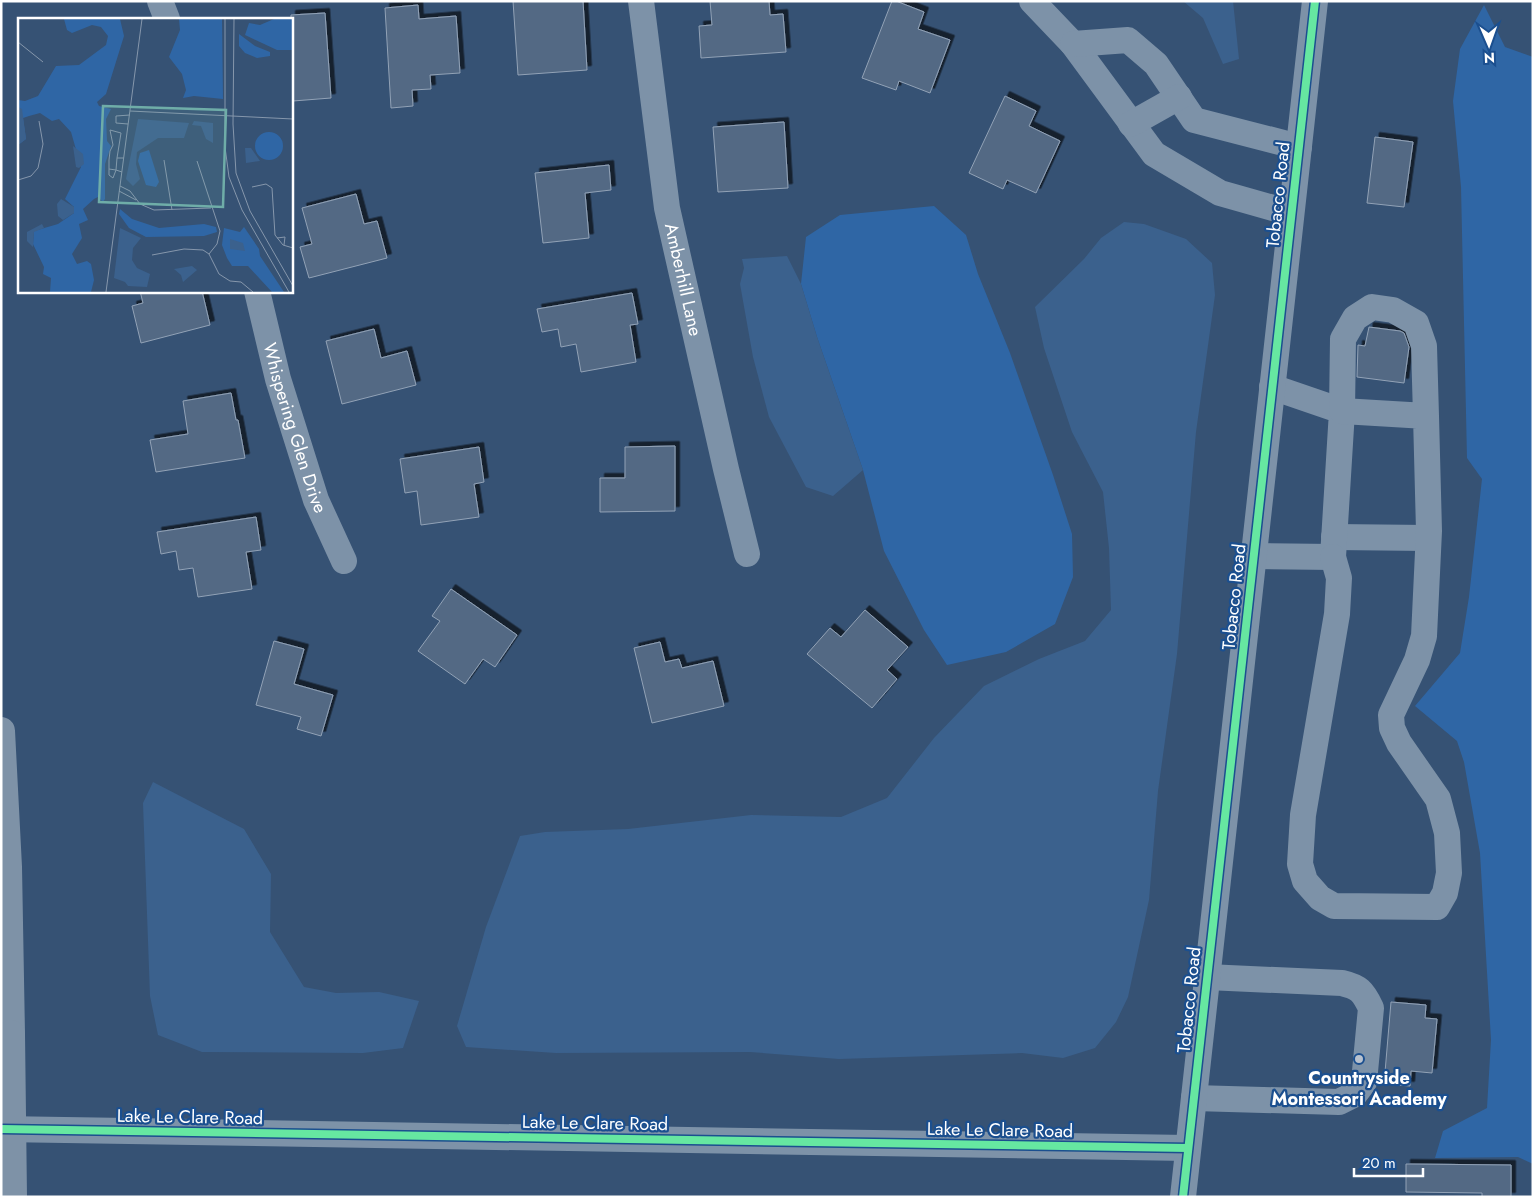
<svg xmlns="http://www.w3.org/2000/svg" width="1534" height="1198" viewBox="0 0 1534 1198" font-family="Jost,sans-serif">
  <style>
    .green { fill: #2f66a5 }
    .water { fill: #3b618d }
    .building { fill: #526984; stroke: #92a2b6; filter: url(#shadow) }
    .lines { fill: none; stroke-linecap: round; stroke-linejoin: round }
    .minor { stroke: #7d92a8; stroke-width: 26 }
    .highway { stroke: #7e92a7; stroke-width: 28 }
    .highway-bridge { stroke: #7e92a7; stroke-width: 28 }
    .cycleway-casing { stroke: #1b4f8f; stroke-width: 11 }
    .cycleway { stroke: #66e7a1; stroke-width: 8 }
    .poi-dot { fill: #b9c2ce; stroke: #1b4f8f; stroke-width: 2 }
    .labels { text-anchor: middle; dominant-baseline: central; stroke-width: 4.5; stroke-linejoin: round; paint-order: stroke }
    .street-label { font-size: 18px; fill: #fff; stroke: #1b4f8f }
    .poi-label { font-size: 18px; font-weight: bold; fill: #fff; stroke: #1b4f8f }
    .inset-road { fill: none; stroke: #8697ac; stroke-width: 1 }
    .view { fill: #6fada8; fill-opacity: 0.15; stroke: #6fada8; stroke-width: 2.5 }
    .inset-edge { fill: none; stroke: #fff; stroke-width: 2.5 }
  </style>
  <defs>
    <filter id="shadow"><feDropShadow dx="4.5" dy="-4.5" stdDeviation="0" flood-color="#0009"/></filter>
  </defs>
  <rect width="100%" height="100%" fill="#365274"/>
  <g class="green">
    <path d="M1484 5 1505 47 1533 57V1164L1518 1157 1435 1158 1443 1131 1487 1108 1491 1040 1480 853 1464 762 1457 741 1415 706 1460 653 1469 597 1482 479 1467 458 1461 187 1453 101 1460 49Z"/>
    <path d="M934 206 966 235 978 274 1010 353 1053 475 1072 534 1073 577 1055 624 1006 652 947 665 924 630 884 551 863 470 817 337 801 284 806 237 840 215Z"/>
  </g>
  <g class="water">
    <path d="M1183 1H1233L1239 59 1223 64 1203 18Z"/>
    <path d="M1124 222 1144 224 1186 239 1212 263 1215 295 1196 432 1177 654 1158 791 1149 900 1128 997 1116 1022 1095 1048 1063 1058 1022 1053 839 1059 750 1052 556 1053 466 1047 457 1026 486 927 520 836 545 832 628 829 751 815 841 817 887 798 934 738 984 686 1039 659 1085 641 1111 610 1109 548 1103 492 1072 432 1044 348 1035 307 1084 259 1101 238Z"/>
    <path d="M787 256 801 284 817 337 863 470 833 496 806 487 769 417 753 357 740 284 744 268 742 259Z"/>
    <path d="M153 782 244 829 271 874 270 932 304 987 336 993 379 992 419 1001 403 1048 363 1053 202 1052 158 1035 150 996 143 803Z"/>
  </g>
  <g class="building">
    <path d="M513 1H583L587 70 518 75Z"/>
    <path d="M710 1H769L770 15 783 14 786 52 701 58 699 26 712 25Z"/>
    <path d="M892 1H896L924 12 918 29 950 40 930 93 899 81 896 90 862 78Z"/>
    <path d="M418 5 419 19 456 16 460 73 430 75 431 89 412 90 413 106 391 108 385 8Z"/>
    <path d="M325 13 331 98 293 101 291 89V15Z"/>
    <path d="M1005 96 1036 111 1029 126 1060 141 1036 193 1007 180 1003 189 969 173Z"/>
    <path d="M784 122 788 188 718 192 713 127Z"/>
    <path d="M1375 137 1413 142 1404 207 1367 203Z"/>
    <path d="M609 165 611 190 585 193 589 238 543 243 535 173Z"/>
    <path d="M356 194 364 224 377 221 387 258 309 278 300 247 312 244 302 208Z"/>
    <path d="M140 291H202L210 325 141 343 132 306 143 303Z"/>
    <path d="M632 293 638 324 630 325 636 362 581 372 576 344 561 347 558 329 542 332 537 309Z"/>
    <path d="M1369 327 1400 331 1404 333 1409 347 1404 383 1357 377 1358 345 1365 346Z"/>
    <path d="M374 329 381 358 407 351 416 385 342 404 326 341Z"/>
    <path d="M231 393 236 420H238L245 458 156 472 150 440 188 434 183 401Z"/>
    <path d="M675 446V511L600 512V478H625V447Z"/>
    <path d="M479 447 484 482 474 484 479 517 421 525 417 491 405 493 400 459Z"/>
    <path d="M256 517 261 550 246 552 252 589 198 597 193 568 179 570 176 551 161 554 157 532Z"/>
    <path d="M451 589 517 635 495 667 483 659 465 684 418 651 440 621 432 616Z"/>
    <path d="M865 610 908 647 887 670 897 679 872 708 807 654 830 628 841 637Z"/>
    <path d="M274 641 304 649 294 684 333 695 321 736 297 729 301 717 256 705Z"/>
    <path d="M660 642 665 662 679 659 682 668 713 661 724 706 652 723 634 648Z"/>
    <path d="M1391 1002 1426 1005 1425 1018 1437 1019 1432 1073 1411 1071 1410 1086 1384 1084Z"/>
    <path d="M1406 1164 1511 1165V1197H1482V1193L1406 1192Z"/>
  </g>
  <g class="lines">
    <g class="minor">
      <path d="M160 1 167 19"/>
      <path id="s1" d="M641 1 667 208 726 469 747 554"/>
      <path d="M1032 1 1073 44 1154 154 1220 193 1291 213"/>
      <path d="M1073 44 1128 40 1156 64 1194 120 1299 147"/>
      <path d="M1131 124 1179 97"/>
      <path id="s2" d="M257 291 278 379 316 500 344 561"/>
      <path d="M1334 537 1428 538"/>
      <path d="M1254 556 1333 557 1342 411 1272 387"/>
      <path d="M1333 557 1339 578 1337 614 1303 815 1300 864 1305 881 1320 898 1334 906 1437 907 1445 893 1449 873 1447 833 1438 799 1399 743 1392 728 1391 715 1417 660 1424 636 1429 531 1426 416 1424 346 1416 323 1393 310 1372 307 1355 318 1343 339 1342 411 1426 416"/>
      <path d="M1194 1098 1339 1102 1355 1094 1364 1082 1371 1008C1363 991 1359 987 1342 983L1207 977"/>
      <path d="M1 1129 1188 1148"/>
      <path d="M1183 1197 1315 1"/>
    </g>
    <path class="highway" d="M1 731 8 867 11 1034"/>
    <path class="highway-bridge" d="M11 1034 13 1197"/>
    <defs>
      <g id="cycleway">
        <path d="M1 1129 1188 1148"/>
        <path d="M1183 1197 1315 1"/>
      </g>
    </defs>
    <use href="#cycleway" class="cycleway-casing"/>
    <use href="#cycleway" class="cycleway"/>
  </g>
  <circle class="poi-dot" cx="1359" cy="1059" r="5"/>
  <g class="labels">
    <g class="street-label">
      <text transform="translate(1278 195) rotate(-84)">Tobacco Road</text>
      <text stroke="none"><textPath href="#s1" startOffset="282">Amberhill Lane</textPath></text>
      <text stroke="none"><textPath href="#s2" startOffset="142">Whispering Glen Drive</textPath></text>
      <text transform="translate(1234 597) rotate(-84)">Tobacco Road</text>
      <text transform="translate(1189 1000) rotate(-84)">Tobacco Road</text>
      <text transform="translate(190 1117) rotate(1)">Lake Le Clare Road</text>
      <text transform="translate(595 1123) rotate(1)">Lake Le Clare Road</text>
      <text transform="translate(1000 1130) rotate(1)">Lake Le Clare Road</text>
    </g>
    <g class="poi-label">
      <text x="1359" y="1078">Countryside<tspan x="1359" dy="21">Montessori Academy</tspan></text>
    </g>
  </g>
  <g transform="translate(18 18)">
    <rect width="275" height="275" fill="#365274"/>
    <path d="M46 1H102L106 18 88 76 79 84 81 88 93 91 88 101 89 123 93 128 87 146V181L85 184 80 179 76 181 65 191 70 202 61 206 64 220 54 236 59 246 69 243 73 246 76 262 73 274H32L33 260 25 256 26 249 15 226 16 213 40 206 56 195V189L47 181 63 149 53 114 41 101 34 103 22 95 11 98 5 100 8 121 0 127V82L7 83 20 78 38 48 61 47 88 27 90 18 83 9 74 7 54 15 49 12ZM161 1H204L205 81 176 78 165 80 168 72 164 56 151 39 162 12ZM256 1H275V32H259L227 17 231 5 242 7ZM221 16 237 28 252 34V38L239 40 227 35 221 28ZM237 128a14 14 0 1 1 28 0a14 14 0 1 1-28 0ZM131 132 141 164 138 169 128 167 120 143 122 135ZM102 191 114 201 141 210 186 206 198 209 199 214 186 218 128 219 111 210 101 196ZM226 209 241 231 242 238 266 274H254L230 248H214L209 240 204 227 206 210 222 214Z" fill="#2f66a5"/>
    <path d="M0 89 4 91 8 121 0 127ZM120 101 171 105 166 120H140L119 134 118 146 122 161 115 168 108 161ZM176 103 195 105V125L188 121 183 108 174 107ZM55 128 65 136 66 146 61 150 58 149ZM227 130H233L242 143 228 145ZM43 181 56 189V195L45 202 40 198 39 186ZM24 206 26 210 16 214 15 229 9 223V214ZM102 210 123 220 115 230 114 242 119 250 132 256 129 269 110 268 107 264 96 260ZM212 221 225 225 227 233 212 231ZM174 248 179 252 165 264 163 257 156 251Z" fill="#3b618d"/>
    <path class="inset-road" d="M207 1V129L211 159 224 192 271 274M216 1 215 106 218 155 232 193 275 268M0 24 25 44M112 93 275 101M110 106 98 105V98L112 97M146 142 154 192M179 143 202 213 199 226 191 236M91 151 98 152 95 160 91 157V142L92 133 95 127 92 112 103 115 99 140M104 154 98 152 99 140H106M0 162 13 158 20 150 25 126 21 103M102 168 112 173 122 186 136 192 193 190M234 169 248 166 254 170 257 217 265 227 275 230M101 173 118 182M259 220 267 219 266 227M134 237 166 231 185 232 191 236 201 256 212 263 223 264 235 274M88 274 124 1"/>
    <path class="view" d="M85 88 208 92 205 189 81 184Z"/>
    <rect width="275" height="275" class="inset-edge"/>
  </g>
  <rect width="1534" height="1198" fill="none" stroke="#ffffff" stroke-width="5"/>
  <g transform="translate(1489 45) rotate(178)" stroke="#1b4f8f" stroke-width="4" paint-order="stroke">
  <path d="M0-4L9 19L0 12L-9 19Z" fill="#ffffff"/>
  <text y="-8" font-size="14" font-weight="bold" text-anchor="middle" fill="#ffffff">N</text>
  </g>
  <path d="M1354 1168v8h69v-8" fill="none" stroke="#ffffff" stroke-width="2.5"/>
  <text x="1362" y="1168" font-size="15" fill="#ffffff" stroke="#1b4f8f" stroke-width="4" paint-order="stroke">20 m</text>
</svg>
